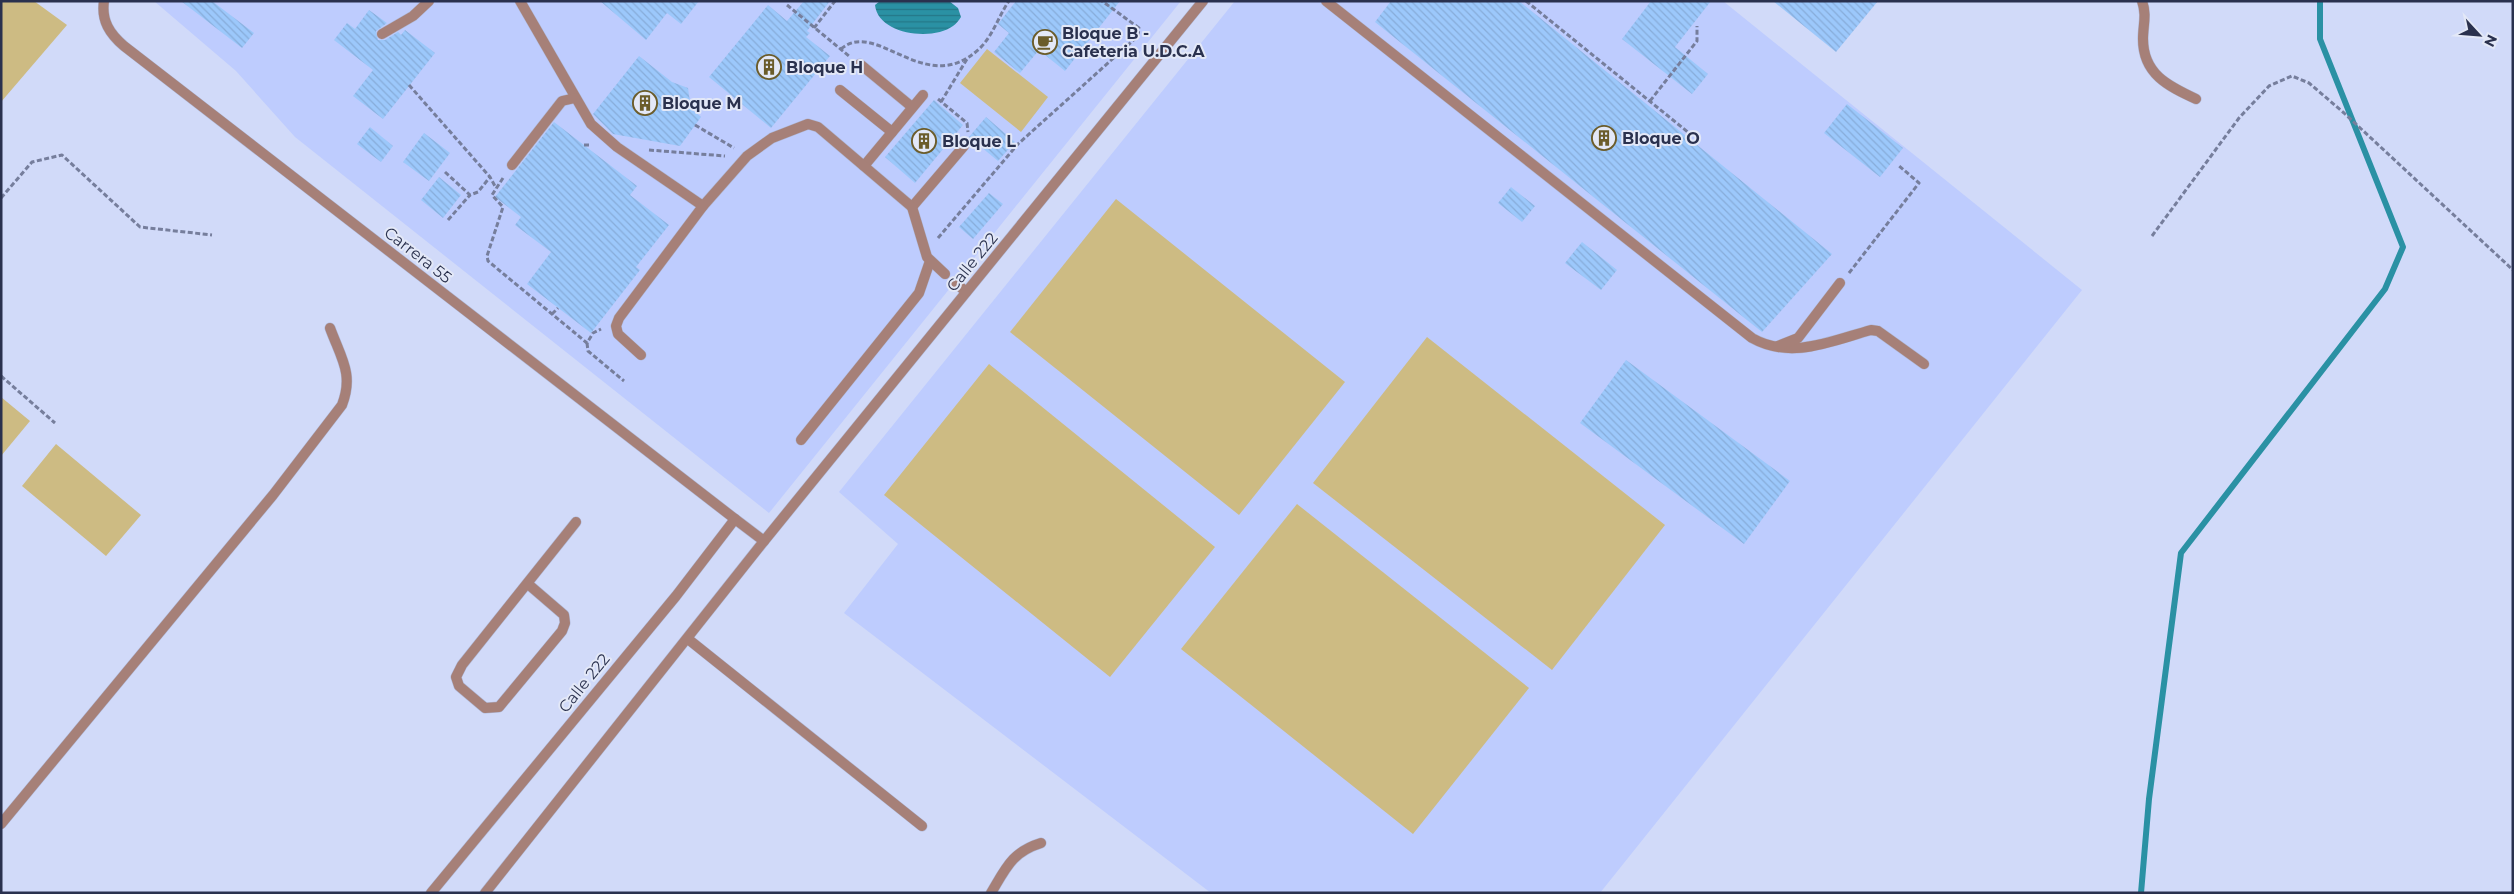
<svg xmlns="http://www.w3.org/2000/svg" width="2514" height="894" viewBox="0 0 2514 894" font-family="Montserrat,sans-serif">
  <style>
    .built { fill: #beccfe }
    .grass { fill: #cdbb83 }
    .water { fill: url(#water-rules) }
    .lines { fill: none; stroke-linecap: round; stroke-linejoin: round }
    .stream { stroke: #2a91a4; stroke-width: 6 }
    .building { fill: url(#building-back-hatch) }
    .service-casing { stroke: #b0b8d7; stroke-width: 11 }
    .minor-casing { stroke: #b0b8d7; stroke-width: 11 }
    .tertiary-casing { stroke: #b0b8d7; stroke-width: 11 }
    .path { stroke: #767e9c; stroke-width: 3; stroke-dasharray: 5 2.5; stroke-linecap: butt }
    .service { stroke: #a68078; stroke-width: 10 }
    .minor { stroke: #a68078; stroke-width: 10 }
    .tertiary { stroke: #a68078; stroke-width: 10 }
    .labels { text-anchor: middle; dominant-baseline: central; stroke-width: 4; stroke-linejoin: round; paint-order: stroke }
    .poi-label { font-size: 16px; font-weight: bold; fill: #2a314e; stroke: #e3e8f7; text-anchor: start }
    .street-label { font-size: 16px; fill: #2a314e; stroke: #e3e8f7 }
  </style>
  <defs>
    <pattern id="water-rules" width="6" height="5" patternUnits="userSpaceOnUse" patternTransform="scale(1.25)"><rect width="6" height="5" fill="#2a91a4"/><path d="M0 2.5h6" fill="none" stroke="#247788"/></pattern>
    <pattern id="building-back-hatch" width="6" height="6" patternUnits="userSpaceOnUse" patternTransform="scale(1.25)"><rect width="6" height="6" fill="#9cc8fb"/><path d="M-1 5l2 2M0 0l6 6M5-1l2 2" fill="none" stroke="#87acd9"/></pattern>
  </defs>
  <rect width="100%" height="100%" fill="#d1daf9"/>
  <g class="built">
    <path d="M154 1H1181L769 513 295 137 236 71Z"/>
    <path d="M1235 1H1723L2082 290 1600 893H1211L844 613 898 544 839 492Z"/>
  </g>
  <g class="grass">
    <path d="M1 1H34L67 25 1 102Z"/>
    <path d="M987 49 1048 97 1021 132 960 83Z"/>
    <path d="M1116 199 1345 382 1239 515 1010 332Z"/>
    <path d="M1427 337 1665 525 1552 670 1313 483Z"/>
    <path d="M989 364 1215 547 1110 677 884 495Z"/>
    <path d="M1 397 30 421 1 456Z"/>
    <path d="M56 444 141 515 106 556 22 486Z"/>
    <path d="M1297 504 1529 688 1413 834 1181 649Z"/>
  </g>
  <path class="water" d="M880 1H949L958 8 961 17C959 20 956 24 953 26 933 41 878 35 875 5Z"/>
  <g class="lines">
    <path class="stream" d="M2141 893 2149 799 2181 553 2385 289 2403 247 2320 39V1"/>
  </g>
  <g class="building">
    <path d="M181 1H212L254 33 242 48Z"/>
    <path d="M600 1H699L681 24 667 13 646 40Z"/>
    <path d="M804 1H830L807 31 810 33 806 37 830 56 771 128 709 77 768 5 787 21Z"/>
    <path d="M1016 1H1120L1065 71 1039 50 1020 73 994 52 1009 33 998 24Z"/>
    <path d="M1391 1H1519L1832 254 1762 332 1375 22Z"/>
    <path d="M1651 1H1711L1675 47 1708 74 1692 94 1622 39Z"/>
    <path d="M1773 1H1878L1836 52Z"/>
    <path d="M369 10 387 23 376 31 378 40H385L398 32 401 35 405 30 435 53 383 119 353 96 373 70 334 40 347 23 355 29Z"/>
    <path d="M639 56 672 82 688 88 691 109 701 117 680 146 613 134 593 114Z"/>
    <path d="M934 100 963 125 915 183 885 157Z"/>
    <path d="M1847 104 1903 148 1880 177 1824 133Z"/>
    <path d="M986 117 1015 142 998 161 969 137Z"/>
    <path d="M554 122 637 186 630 195 669 225 636 267 640 270 591 333 527 284 551 252 515 225 521 217 495 197Z"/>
    <path d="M370 127 393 146 381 162 357 144Z"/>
    <path d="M424 133 450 153 429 181 403 162Z"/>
    <path d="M439 177 461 195 443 218 421 200Z"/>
    <path d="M1511 187 1535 206 1522 222 1498 203Z"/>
    <path d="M989 193 1003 204 973 239 959 227Z"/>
    <path d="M1582 242 1617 270 1601 290 1565 263Z"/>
    <path d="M1626 360 1790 481 1744 544 1580 423Z"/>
  </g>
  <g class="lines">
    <defs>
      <g id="service">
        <path d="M104 1C101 21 110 34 124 46L735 519"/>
        <path d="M520 1 591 124 617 147 703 206"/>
        <path d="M1326 1 1752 338C1791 360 1831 341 1871 330L1878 331 1924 364"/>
        <path d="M2142 1C2147 15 2143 25 2143 39 2143 74 2168 86 2196 99"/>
        <path d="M382 34 413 16 429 1"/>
        <path d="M860 64 912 107"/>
        <path d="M840 90 892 132"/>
        <path d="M512 165 562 101 575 98"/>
        <path d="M864 166 923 95"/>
        <path d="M912 207 964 146"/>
        <path d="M955 282 966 292"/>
        <path d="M1778 346 1798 338 1840 283"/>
        <path d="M641 355 618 334 616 326 619 318 703 206 747 156 772 138 808 124 818 127 912 207 927 257 945 274"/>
        <path d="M801 440 919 293 930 261"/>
        <path d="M528 584 564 615 565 623 562 631 499 707 485 708 459 686 456 677 462 665 576 522"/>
        <path d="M688 639 922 826"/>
        <path d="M1 824 273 495 342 405C354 374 341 358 330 328"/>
        <path d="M991 893C1006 868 1012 852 1041 843"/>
      </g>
      <path id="minor" d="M764 541 1203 1"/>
      <path id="tertiary" d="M431 893 676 596 735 519 764 541 485 893"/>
    </defs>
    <use href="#service" class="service-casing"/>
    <use href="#minor" class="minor-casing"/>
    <use href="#tertiary" class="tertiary-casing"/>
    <g class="path">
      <path d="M1526 1 1689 133"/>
      <path d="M787 5 849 56"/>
      <path d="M814 28 835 1"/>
      <path d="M841 49C877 18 925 99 979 49 993 36 998 17 1009 1"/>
      <path d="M409 85 490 177 496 188"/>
      <path d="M938 99 967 123 968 132"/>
      <path d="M1650 101 1697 41V26"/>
      <path d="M941 102 967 59"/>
      <path d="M695 125 734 148"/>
      <path d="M584 145H591"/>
      <path d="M649 150 725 156"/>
      <path d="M445 172 470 195 478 192 490 177"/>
      <path d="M503 178 492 195 503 207 487 256 488 261 587 343 593 333 601 329"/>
      <path d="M1 198 32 162 62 155 140 227 212 235"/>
      <path d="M448 220 470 195"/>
      <path d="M2152 236 2239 118 2269 86 2292 76 2309 83 2344 113 2513 270"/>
      <path d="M938 238 1018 144 1138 36 1139 28 1102 1"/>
      <path d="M1849 273 1919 183 1898 165"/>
      <path d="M552 314 558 308"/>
      <path d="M587 343 588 351 624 381"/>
      <path d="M1 376 55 423"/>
    </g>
    <use href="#service" class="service"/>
    <use href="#minor" class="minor"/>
    <use href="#tertiary" class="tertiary"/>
  </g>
  <defs>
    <symbol id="cafe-ring" viewBox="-11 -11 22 22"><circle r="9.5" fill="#e3e8f7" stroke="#6b5c2a" stroke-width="1.5"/><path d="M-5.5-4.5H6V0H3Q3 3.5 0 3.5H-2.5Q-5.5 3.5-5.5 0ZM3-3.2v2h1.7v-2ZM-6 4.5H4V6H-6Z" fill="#6b5c2a"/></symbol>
    <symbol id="building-ring" viewBox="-11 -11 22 22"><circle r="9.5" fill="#e3e8f7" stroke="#6b5c2a" stroke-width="1.5"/><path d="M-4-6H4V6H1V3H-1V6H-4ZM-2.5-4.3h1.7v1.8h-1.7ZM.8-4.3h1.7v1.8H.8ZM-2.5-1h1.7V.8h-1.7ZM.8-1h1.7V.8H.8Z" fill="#6b5c2a"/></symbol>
  </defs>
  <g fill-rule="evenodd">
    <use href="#cafe-ring" x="1031" y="28" width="28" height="28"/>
    <use href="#building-ring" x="755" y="53" width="28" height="28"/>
    <use href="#building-ring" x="631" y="89" width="28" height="28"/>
    <use href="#building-ring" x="1590" y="124" width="28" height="28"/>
    <use href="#building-ring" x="910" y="127" width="28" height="28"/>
  </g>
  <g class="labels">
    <g class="poi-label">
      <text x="1062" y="33">Bloque B -<tspan x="1062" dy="18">Cafeteria U.D.C.A</tspan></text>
      <text x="786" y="67">Bloque H</text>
      <text x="662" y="103">Bloque M</text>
      <text x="1622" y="138">Bloque O</text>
      <text x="942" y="141">Bloque L</text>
    </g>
    <g class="street-label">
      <text transform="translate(418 255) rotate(38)">Carrera 55</text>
      <text transform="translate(972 262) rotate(-51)">Calle 222</text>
      <text transform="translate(584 683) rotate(-51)">Calle 222</text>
    </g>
  </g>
  <rect width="2514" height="894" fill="none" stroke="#2a314e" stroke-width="5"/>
  <g transform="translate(2479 35) rotate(116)" stroke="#e3e8f7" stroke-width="4" paint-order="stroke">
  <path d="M0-4L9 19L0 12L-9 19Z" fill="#2a314e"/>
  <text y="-8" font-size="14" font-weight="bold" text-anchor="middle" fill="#2a314e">N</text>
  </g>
</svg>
